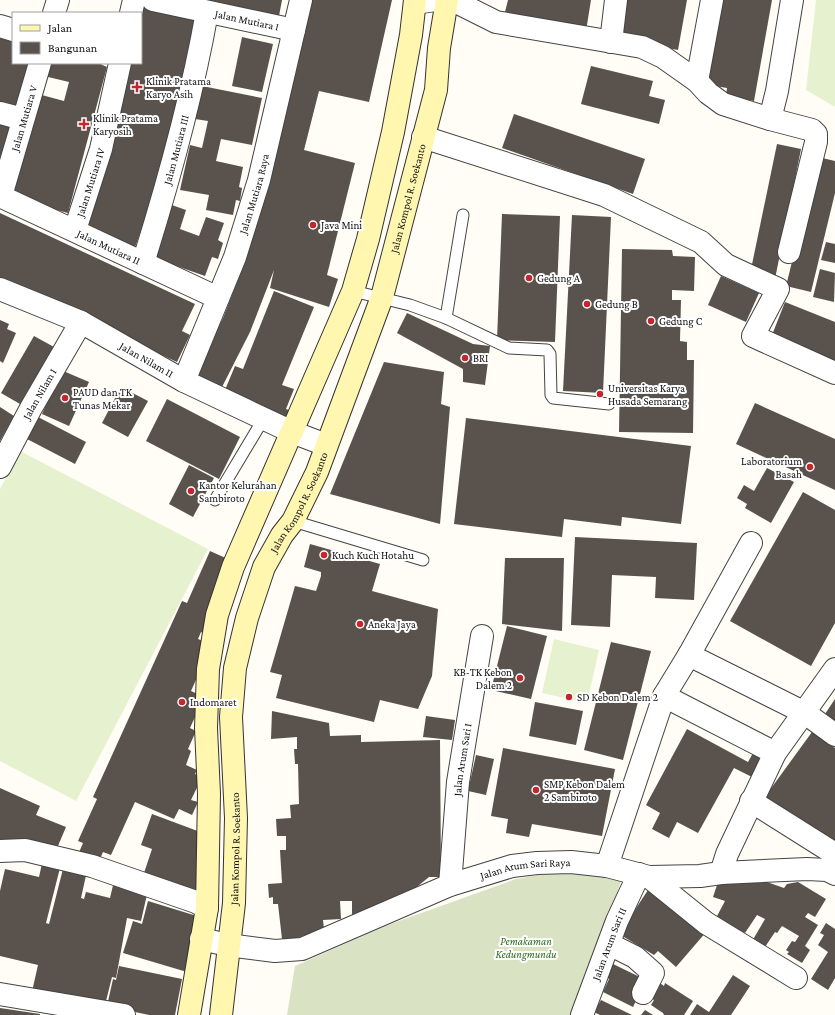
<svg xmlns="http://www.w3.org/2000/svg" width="835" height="1015" viewBox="0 0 835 1015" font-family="'Crimson Pro',serif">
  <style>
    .cemetery { fill: #d9e3c4 }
    .pitch { fill: #e6f2cf }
    .building { fill: #5a524d }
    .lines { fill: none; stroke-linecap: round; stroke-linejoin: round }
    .service-casing { stroke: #444; stroke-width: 13 }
    .minor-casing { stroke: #444; stroke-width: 24 }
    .secondary-casing { stroke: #333; stroke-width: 24 }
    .service { stroke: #fff; stroke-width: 11 }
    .minor { stroke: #fff; stroke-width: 22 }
    .secondary { stroke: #fff6b0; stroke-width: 22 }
    .poi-dot { fill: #c4262e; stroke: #fff; stroke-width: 1.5 }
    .labels { text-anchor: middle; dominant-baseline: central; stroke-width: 4; stroke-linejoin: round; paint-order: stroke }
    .street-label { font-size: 11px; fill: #111; stroke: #fff }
    .poi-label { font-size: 11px; fill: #111; stroke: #fff; text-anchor: start }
    .park-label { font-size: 11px; font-style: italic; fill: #2f6b1f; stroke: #fff }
  </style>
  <rect width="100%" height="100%" fill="#fffdf5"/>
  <path class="cemetery" d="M575 868 622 878 576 1015H287L295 966 385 926 516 879Z"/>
  <g class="pitch">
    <path d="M816 0H835V107L806 90Z"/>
    <path d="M20 451 208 549 76 801 0 761V489Z"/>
    <path d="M554 639 599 650 587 703 542 693Z"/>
  </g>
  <g class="building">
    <path d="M207 0H282L279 16Z"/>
    <path d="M307 0H392L369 102 319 91 304 150 355 163 327 275 338 279 329 307 270 288 274 270 250 332 221 389 194 375 223 318 246 259Z"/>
    <path d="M508 0H591L586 31 504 16Z"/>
    <path d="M623 0H687L678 50 617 39Z"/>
    <path d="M718 0H772L754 101 726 96 727 88 703 84Z"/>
    <path d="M141 2 196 14 170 138 152 200 134 250 83 227 128 63H141Z"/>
    <path d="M242 37 273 44 262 92 232 86Z"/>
    <path d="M0 38 13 42V63H28L16 110 0 106Z"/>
    <path d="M47 63H98L107 67 68 213 10 198 38 94 64 101 69 82 44 76Z"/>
    <path d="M591 66 653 81 649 96 665 100 659 124 581 104Z"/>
    <path d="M202 86 262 98 252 145 221 139 216 161 243 167 239 187 242 188 240 201 236 200 233 215 206 210 209 195 180 190 190 145 202 148 208 121 195 119Z"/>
    <path d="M514 114 645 159 633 194 502 148Z"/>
    <path d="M0 122 11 125 0 162Z"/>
    <path d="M777 144 801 149 775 279 750 274Z"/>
    <path d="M818 157 835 161V193L811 292 786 286Z"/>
    <path d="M169 204 186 210 180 229 199 236 206 217 224 223 218 240 223 243 218 259 212 257 205 276 151 257Z"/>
    <path d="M0 213 195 304 182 331 190 335 177 362 0 280Z"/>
    <path d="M502 214 560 216 555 342 497 340Z"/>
    <path d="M572 215 611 217 603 393 563 391Z"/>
    <path d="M826 242 835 244V263L821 260Z"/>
    <path d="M622 249 672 250 673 256 695 257 694 291 672 290V300H681L680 341 687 342V360H694L693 433 619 432Z"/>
    <path d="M820 269 835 273 834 302 813 297Z"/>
    <path d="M721 276 759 293 746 322 708 305Z"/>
    <path d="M274 291 314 307 282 385 294 389 286 409 294 412 290 422 260 410 262 405 225 390 235 366 243 369Z"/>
    <path d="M785 302 835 322V361L772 335Z"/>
    <path d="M407 313 473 344 490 346 485 385 463 382V369L397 333Z"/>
    <path d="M0 320 9 324 7 329 16 333 3 363 0 361Z"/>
    <path d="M34 336 54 347 20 404 1 393Z"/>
    <path d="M384 362 444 372 441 404 450 407 440 524 330 494Z"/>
    <path d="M61 370 89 382 69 426 42 414Z"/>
    <path d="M121 387 148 401 128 437 102 423Z"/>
    <path d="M167 399 240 437 219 479 146 441Z"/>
    <path d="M755 403 835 439V490L736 444Z"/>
    <path d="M0 407 14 416 0 441Z"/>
    <path d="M38 417 86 442 75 464 27 439Z"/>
    <path d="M466 418 691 446 681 524 622 517 621 526 564 519 562 537 454 524Z"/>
    <path d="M189 465 214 478 193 517 169 504Z"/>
    <path d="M767 468 794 482 771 523 745 508 747 504 737 498 744 485 754 491Z"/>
    <path d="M803 492 835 510V623L811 666 730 621Z"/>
    <path d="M575 537 697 543 694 600 655 598 656 577 612 575 610 627 571 625Z"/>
    <path d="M310 544 380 564 372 591 438 609 432 676 418 709 380 700 374 722 276 698 282 675 270 672 295 586 316 591 321 576V572L304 567Z"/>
    <path d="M210 551 230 560 207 635 201 632 198 639 208 643 203 664 191 691 204 697 190 728 196 731 188 749 191 751 186 765 197 770 195 774 202 777 191 800 198 802 192 815 179 809 174 819 135 802 111 855 103 852 97 866 77 857 83 843 78 841 97 799 93 797 182 601 187 603Z"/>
    <path d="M505 558H564L562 631 502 624Z"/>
    <path d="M507 626 547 636 531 699 491 690Z"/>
    <path d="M611 642 651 651 623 760 584 750Z"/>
    <path d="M835 699V729L821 720Z"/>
    <path d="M535 702 583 711 576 745 529 736Z"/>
    <path d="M272 711 329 723 330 736 361 735V742L440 740 441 877H429L408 894 352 917V901H340L341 919 323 920 324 929 294 939H282L278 904H273V897L269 898 268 884 282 883 280 850H286V836H277L276 819 291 818 290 805 299 804 298 764H295L294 749H297V737L271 739Z"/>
    <path d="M426 716 455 720 452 740 423 737Z"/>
    <path d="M687 729 748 762 753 753 762 758 752 777 734 768 698 833 677 822 669 838 652 829 660 813 646 805Z"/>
    <path d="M812 732 835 748V848L764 798Z"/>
    <path d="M503 748 615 769 602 836 532 824 529 837 506 833 508 819 491 816Z"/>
    <path d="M476 755 494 759 486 795 468 791Z"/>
    <path d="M0 788 40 806 36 815 66 827 55 853 0 845Z"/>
    <path d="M152 814 203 833 201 900 142 879 152 849 141 845Z"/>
    <path d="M43 859 61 864 46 923 49 924 64 865 87 871 81 898 84 899 86 892 110 898 114 881 148 890 141 921 127 918 116 978 112 977 104 1009 31 996 38 965 0 956V891L5 869 39 877Z"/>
    <path d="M764 881 784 888 787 884 798 882 826 899 815 917 808 913 805 917 818 925 805 946 810 950 802 963 787 954 789 952 786 950 792 941 795 942 799 936 782 926 777 933 775 932 763 950 751 943 765 919 757 915 745 933 716 918 725 901 713 897 718 882Z"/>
    <path d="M648 890 707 931 676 967 658 951 654 955 619 934Z"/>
    <path d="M148 901 200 917 187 972 123 953 133 921 142 924Z"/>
    <path d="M826 923 835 929V978L828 990 811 979 828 952 818 945 824 935 820 933Z"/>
    <path d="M611 963 646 980 633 1007 603 992 609 979 605 976Z"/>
    <path d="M119 966 182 979 175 1015H149L107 1006 113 979 116 980Z"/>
    <path d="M733 975 750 986 731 1015H690L697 1004 709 1012Z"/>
    <path d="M657 981 664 986 665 983 693 1001 684 1015H664L663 1013 651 1005 654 1000 647 995Z"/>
    <path d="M601 1000 632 1015H600L594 1012Z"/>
    <path d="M0 1008 40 1014V1015H0Z"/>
    <path d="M645 1010 653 1015H641Z"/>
  </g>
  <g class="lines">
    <defs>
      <g id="service">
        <path d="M353 291 410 305 446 318 509 348 547 350 550 354 551 395 553 398 609 404"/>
        <path d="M446 318 463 215"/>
        <path d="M215 500 264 418"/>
        <path d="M293 521 423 560"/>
      </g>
      <g id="minor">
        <path id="s1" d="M153 0 294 30"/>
        <path d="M452 0 496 22 642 47 663 57 697 81 708 93 723 104 770 119 777 91 792 0"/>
        <path d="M415 3 435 0"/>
        <path d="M54 13 58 0"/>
        <path d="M131 13 134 0"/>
        <path d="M0 26 13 30"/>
        <path d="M611 42 616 0"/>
        <path d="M697 81 712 0"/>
        <path d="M0 113 23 119"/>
        <path d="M770 119 812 130 816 134V142L789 252"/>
        <path d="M423 137 604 195 701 242 726 265 778 289 753 336 835 373"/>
        <path id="s2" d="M0 196 218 298"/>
        <path id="s3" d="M1 196 40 63"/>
        <path id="s4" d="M75 230 101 149 120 63"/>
        <path id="s5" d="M143 263C169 180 192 97 207 12"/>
        <path id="s6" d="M0 289 81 322 184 381 292 432 326 445"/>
        <path id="s7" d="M184 381 235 257 259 180 301 0"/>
        <path id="s8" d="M0 467 31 408 81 322"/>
        <path d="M689 655 805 713 835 735"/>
        <path d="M664 696 775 753"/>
        <path d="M751 801 835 854"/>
        <path d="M0 851 25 850 92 866 196 902 207 908"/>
        <path d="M607 866 664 696 689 655 751 543"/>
        <path d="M721 873 727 854 775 753 835 669"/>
        <path d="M649 877 706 923 796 978"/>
        <path id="s9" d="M450 885 458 782 482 636"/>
        <path id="s10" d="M201 939 228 945 275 951 302 949 450 885 512 866 537 863 571 862 607 866 649 877 700 876 721 873 807 869 827 870 835 874"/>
        <path d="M609 944 635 957 653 973 643 993"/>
        <path d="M0 994 124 1015"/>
        <path id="s11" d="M582 1015 617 921 639 874"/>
      </g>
      <g id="secondary">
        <path d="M189 1015 207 908 209 794 206 728 208 669 217 615 233 567 353 291 368 239 393 132 411 35 415 0"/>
        <path id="s12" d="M221 1015 234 903 236 818 231 717 235 668 247 618 264 567 282 535 293 521 317 472 382 297 436 90 439 48 447 0"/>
      </g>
    </defs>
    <use href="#service" class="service-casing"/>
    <use href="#minor" class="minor-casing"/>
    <use href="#secondary" class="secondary-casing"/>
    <use href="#service" class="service"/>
    <use href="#minor" class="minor"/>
    <use href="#secondary" class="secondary"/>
  </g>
  <g class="poi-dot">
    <path d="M135 81h4v4h4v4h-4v4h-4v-4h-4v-4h4z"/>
    <path d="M82 118h4v4h4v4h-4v4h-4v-4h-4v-4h4z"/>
    <circle cx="313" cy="225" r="4"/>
    <circle cx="529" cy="278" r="4"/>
    <circle cx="587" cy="304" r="4"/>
    <circle cx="651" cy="321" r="4"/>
    <circle cx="465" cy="358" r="4"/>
    <circle cx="600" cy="394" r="4"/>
    <circle cx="65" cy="398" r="4"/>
    <circle cx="810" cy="467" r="4"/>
    <circle cx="191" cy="491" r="4"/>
    <circle cx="324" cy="555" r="4"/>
    <circle cx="360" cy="624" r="4"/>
    <circle cx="520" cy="678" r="4"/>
    <circle cx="569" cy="697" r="4"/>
    <circle cx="182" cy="702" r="4"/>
    <circle cx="536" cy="790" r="4"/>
  </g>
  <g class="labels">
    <g class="street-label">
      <text stroke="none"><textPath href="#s1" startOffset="96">Jalan Mutiara I</textPath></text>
      <text stroke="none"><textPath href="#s3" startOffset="81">Jalan Mutiara V</textPath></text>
      <text stroke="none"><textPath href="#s5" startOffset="118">Jalan Mutiara III</textPath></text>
      <text stroke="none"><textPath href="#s4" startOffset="50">Jalan Mutiara IV</textPath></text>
      <text stroke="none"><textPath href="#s7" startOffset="200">Jalan Mutiara Raya</textPath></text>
      <text stroke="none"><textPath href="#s12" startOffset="851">Jalan Kompol R. Soekanto</textPath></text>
      <text stroke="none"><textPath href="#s2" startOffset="120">Jalan Mutiara II</textPath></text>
      <text stroke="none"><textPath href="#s6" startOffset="163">Jalan Nilam II</textPath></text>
      <text stroke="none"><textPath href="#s8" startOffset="83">Jalan Nilam I</textPath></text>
      <text stroke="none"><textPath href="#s12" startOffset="527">Jalan Kompol R. Soekanto</textPath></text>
      <text stroke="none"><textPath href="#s9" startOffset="126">Jalan Arum Sari I</textPath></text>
      <text stroke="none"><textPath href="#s12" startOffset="167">Jalan Kompol R. Soekanto</textPath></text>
      <text stroke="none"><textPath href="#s10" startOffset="341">Jalan Arum Sari Raya</textPath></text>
      <text stroke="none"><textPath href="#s11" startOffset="76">Jalan Arum Sari II</textPath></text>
    </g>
    <g class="poi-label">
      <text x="146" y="81">Klinik Pratama<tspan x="146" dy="13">Karyo Asih</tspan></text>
      <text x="93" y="118">Klinik Pratama<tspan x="93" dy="13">Karyosih</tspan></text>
      <text x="321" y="225">Java Mini</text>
      <text x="537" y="278">Gedung A</text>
      <text x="595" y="304">Gedung B</text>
      <text x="659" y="321">Gedung C</text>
      <text x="473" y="358">BRI</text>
      <text x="608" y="388">Universitas Karya<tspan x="608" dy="13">Husada Semarang</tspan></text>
      <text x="73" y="392">PAUD dan TK<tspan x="73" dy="13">Tunas Mekar</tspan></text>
      <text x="802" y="461" text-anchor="end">Laboratorium<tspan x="802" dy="13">Basah</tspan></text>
      <text x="199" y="485">Kantor Kelurahan<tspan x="199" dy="13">Sambiroto</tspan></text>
      <text x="332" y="555">Kuch Kuch Hotahu</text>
      <text x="368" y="624">Aneka Jaya</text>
      <text x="512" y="672" text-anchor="end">KB-TK Kebon<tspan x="512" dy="13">Dalem 2</tspan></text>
      <text x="577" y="697">SD Kebon Dalem 2</text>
      <text x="190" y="702">Indomaret</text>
      <text x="544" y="784">SMP Kebon Dalem<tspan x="544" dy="13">2 Sambiroto</tspan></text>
    </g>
    <g class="park-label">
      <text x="526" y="941">Pemakaman<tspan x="526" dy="13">Kedungmundu</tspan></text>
    </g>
  </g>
  <rect x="12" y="12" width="130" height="52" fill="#ffffff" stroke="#a0a0a0"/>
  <rect x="20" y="25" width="20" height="6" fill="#fff6b0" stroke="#a0a0a0"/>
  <text x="48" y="32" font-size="12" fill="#111111">Jalan</text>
  <rect x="20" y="42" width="20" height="12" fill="#5a524d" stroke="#a0a0a0"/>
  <text x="48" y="52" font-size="12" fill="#111111">Bangunan</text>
</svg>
